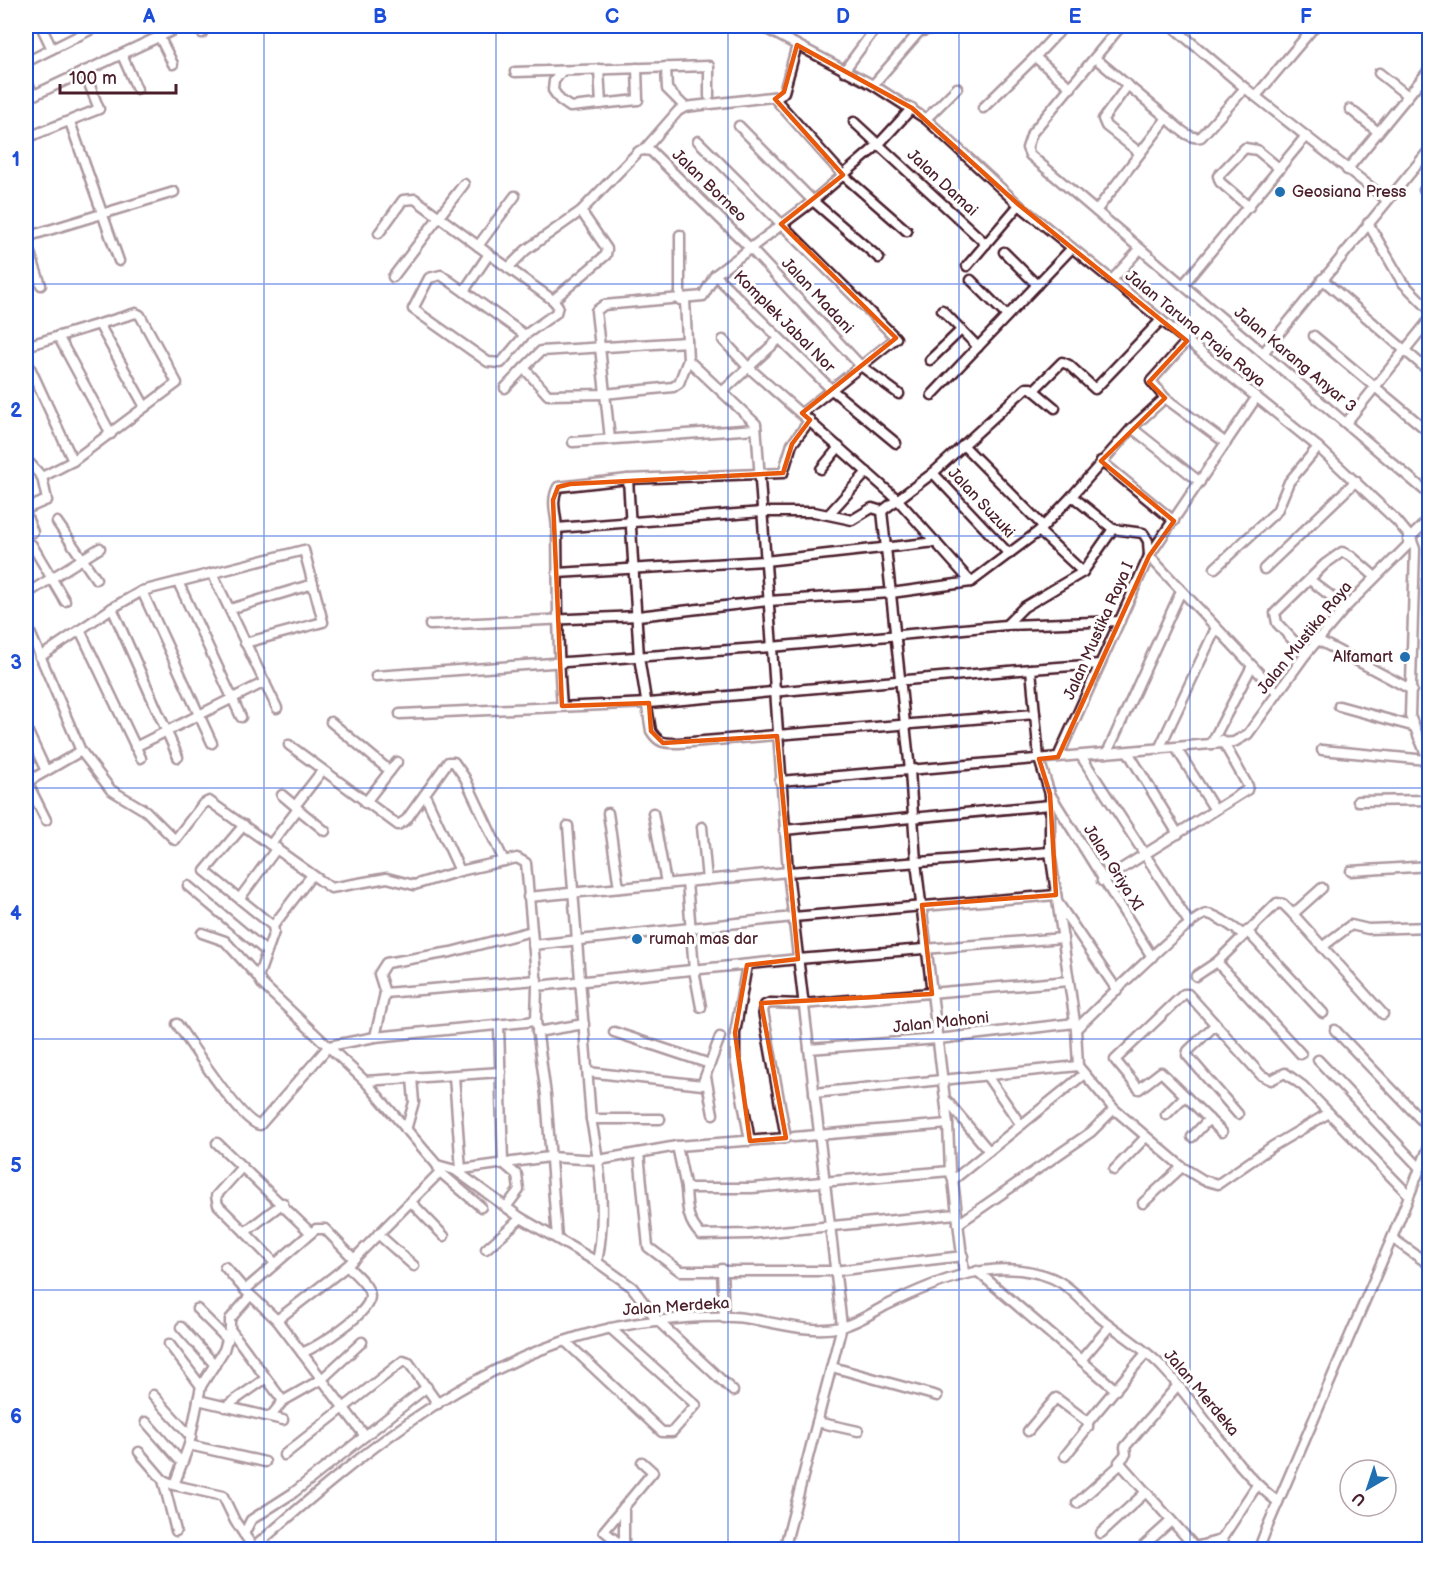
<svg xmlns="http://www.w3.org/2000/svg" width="1455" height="1575" viewBox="0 0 1455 1575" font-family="'Balsamiq Sans',sans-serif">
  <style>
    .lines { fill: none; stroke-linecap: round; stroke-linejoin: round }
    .minor-casing { stroke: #4a1f2b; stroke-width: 13 }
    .minor { stroke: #fff; stroke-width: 8 }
    .marked { fill: none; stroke: #e8590c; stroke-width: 4.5; stroke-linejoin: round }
    .grid { fill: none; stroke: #1d4ed8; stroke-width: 1.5; stroke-opacity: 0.55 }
    .poi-dot { fill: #1f6fb2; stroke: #fff; stroke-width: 2 }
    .labels { text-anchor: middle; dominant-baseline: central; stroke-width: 6; stroke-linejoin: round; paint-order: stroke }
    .street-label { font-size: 16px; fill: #4a1f2b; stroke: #fff }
    .poi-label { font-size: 16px; fill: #4a1f2b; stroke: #fff; text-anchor: start }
    .neatline { fill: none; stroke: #1d4ed8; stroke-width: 2 }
    .grid-label { font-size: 20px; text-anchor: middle; font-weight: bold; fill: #1d4ed8 }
  </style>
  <rect width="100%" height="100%" fill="#fff"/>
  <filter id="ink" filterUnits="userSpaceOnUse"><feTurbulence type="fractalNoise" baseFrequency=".0167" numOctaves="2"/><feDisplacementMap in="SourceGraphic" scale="12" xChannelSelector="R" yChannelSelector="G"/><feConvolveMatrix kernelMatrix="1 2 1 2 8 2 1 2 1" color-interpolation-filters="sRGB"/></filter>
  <g filter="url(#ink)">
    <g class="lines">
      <defs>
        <g id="minor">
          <path d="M41 26 52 49"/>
          <path d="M198 26 202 33"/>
          <path d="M761 26 873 85 926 119 1019 205 1318 447 1397 521 1411 538 1415 549 1410 716 1430 764"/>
          <path d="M1046 26 1057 34"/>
          <path d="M1064 26 1035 57 1071 88"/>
          <path d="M1121 26 1032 133 1027 148 1030 155 1430 495"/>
          <path d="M1172 26 1245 88"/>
          <path d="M160 38 173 64"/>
          <path d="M122 55 137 89"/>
          <path d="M1095 58 1167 118"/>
          <path d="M26 62 98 26"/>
          <path d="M666 67 667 89 685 107"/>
          <path d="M599 69 601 104"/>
          <path d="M562 71 554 81 553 90 560 100 570 107 638 100 637 68"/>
          <path d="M844 71 877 26"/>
          <path d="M515 72 709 66V96"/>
          <path d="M1379 73 1408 96"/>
          <path d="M26 81 34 95 182 26"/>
          <path d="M873 85 919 32 938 27"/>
          <path d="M1128 85 1103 119 1106 126 1140 153"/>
          <path d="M1256 96 1315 26"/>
          <path d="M775 99 843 175 907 231"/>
          <path d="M983 108 1035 57"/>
          <path d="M1350 109 1378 132"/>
          <path d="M926 119 957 88"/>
          <path d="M70 122 119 261"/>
          <path d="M854 122 986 244"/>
          <path d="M739 126 813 201 879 258"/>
          <path d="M26 138 99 109 84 71"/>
          <path d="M698 141 896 338 802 413"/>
          <path d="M644 150 651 151 750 248 861 366 899 394"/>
          <path d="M1347 170 1430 69"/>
          <path d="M1424 190 1430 194"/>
          <path d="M1249 207 1220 182 1218 176 1245 148 1257 150 1280 169"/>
          <path d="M1096 211 1167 118C1177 126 1188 140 1201 137L1245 88 1387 200"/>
          <path d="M1368 223 1402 282 1430 310"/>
          <path d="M379 233 403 200 415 199 489 254 464 291"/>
          <path d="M680 235V300"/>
          <path d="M26 237 174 192"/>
          <path d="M26 241 41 285"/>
          <path d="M478 246 515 196"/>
          <path d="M1004 252 1037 285"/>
          <path d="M489 254 553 300 558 306 556 313 525 335 501 363 488 362 413 309 429 278 441 275 525 335"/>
          <path d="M967 266 1019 205"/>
          <path d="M508 268 526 250 581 211 639 151 644 150 678 111 685 107 780 96 784 92 797 45"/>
          <path d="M715 275 832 390 896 443"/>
          <path d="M393 277 464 184"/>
          <path d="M1322 279 1430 372"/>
          <path d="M971 280 1007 316"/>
          <path d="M1112 280 1140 249"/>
          <path d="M1183 285 1306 136"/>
          <path d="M553 300 606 255 607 249 581 211"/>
          <path d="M685 300 688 360 756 424 788 872 842 1326 784 1550"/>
          <path d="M942 310 978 347"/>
          <path d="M99 324 145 407"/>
          <path d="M58 336 111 434"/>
          <path d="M1314 336 1430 433"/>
          <path d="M723 340 748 367 897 499 971 582"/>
          <path d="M687 342 541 351 524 368 548 395 604 394 673 387 679 383 688 360"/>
          <path d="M26 346 136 313 140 315 177 383 73 461"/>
          <path d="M1264 352 1430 149"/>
          <path d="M26 359 73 461 42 477"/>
          <path d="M930 360 961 330"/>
          <path d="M505 388 524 368"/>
          <path d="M1034 390 1062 362 1069 365 1095 389 1161 320"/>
          <path d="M722 392 779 339"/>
          <path d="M932 395 1072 248"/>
          <path d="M1165 398 1226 443"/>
          <path d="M1346 423 1430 319"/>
          <path d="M1132 428 1200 482"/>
          <path d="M610 439 596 311 604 305 703 296 715 275 813 201 878 145 912 108"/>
          <path d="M573 442 756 429"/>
          <path d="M963 445 1043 526"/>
          <path d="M26 459 42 477 47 500 26 509"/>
          <path d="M1101 461 1174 521"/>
          <path d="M821 469 839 447"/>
          <path d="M933 473 1009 554"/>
          <path d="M628 479 639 657 651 731C659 744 665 743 679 743L1035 714"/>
          <path d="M1072 496 1132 428 1165 398 1151 381 1187 341"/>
          <path d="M882 511 910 770 916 862 948 1124 950 1171 953 1180 964 1273"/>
          <path d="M882 511 933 473 1026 388H1031L1055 408"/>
          <path d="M829 514 867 472"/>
          <path d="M26 515 33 532"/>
          <path d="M57 522 96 579"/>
          <path d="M557 528 762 512H814L852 520 872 508 882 511"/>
          <path d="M1039 531 1083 572"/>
          <path d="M1408 540 1430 518"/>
          <path d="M32 545 65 601"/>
          <path d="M1149 556 1256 398"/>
          <path d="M1215 568 1277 511 1289 482 1318 447"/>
          <path d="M1264 569 1356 481"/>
          <path d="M557 573 765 561 936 542"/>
          <path d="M213 575 277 708"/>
          <path d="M1310 580 1341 604"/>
          <path d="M179 584 241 717"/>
          <path d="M142 591 212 743"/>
          <path d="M26 594 100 548"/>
          <path d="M112 608 178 757"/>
          <path d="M230 609 313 584"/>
          <path d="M26 623 81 751 111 790 146 811 175 840 203 804 209 801 331 888 387 878 414 885 460 871"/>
          <path d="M430 625 638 616 768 601 891 593 971 582 1039 531 1072 496 1113 529 1143 533 1148 541 1149 556"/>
          <path d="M1006 625 1024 607 1083 572 1113 529"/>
          <path d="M80 630 141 758"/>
          <path d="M1314 638 1412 690"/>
          <path d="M1306 654 1277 623 1275 613 1325 564 1342 552 1351 556 1372 574"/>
          <path d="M40 657 112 608 142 591 304 550 323 622 245 643"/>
          <path d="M1100 664 1031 669 1039 759 1050 794V852L1076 1029 1078 1066 1114 1109 1182 1167 1143 1203"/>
          <path d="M376 676 771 647 1006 625 1120 621"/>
          <path d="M562 706C557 646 558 591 557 531 557 515 550 502 558 487L628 479 783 473 792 444 810 420"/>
          <path d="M1339 706 1412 726"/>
          <path d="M400 714 649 703 1031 669"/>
          <path d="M331 722 390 771"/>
          <path d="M26 728 46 771"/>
          <path d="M1211 744 1252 666"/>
          <path d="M289 745 398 825 406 820 448 762H454L465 778 504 861"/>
          <path d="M135 747 265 682"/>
          <path d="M1176 748 1215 810"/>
          <path d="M1159 749 1216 628"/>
          <path d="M1322 750 1427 760"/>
          <path d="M1128 752 1178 834"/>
          <path d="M1107 753 1181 591"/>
          <path d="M1081 756 1190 924"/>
          <path d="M1058 757 1149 556 1277 692"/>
          <path d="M26 779 27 782 81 751"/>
          <path d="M780 781 1234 742 1248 734 1306 654 1346 607 1408 545 1411 538"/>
          <path d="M27 782 46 820"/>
          <path d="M1050 794 1152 957"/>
          <path d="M282 795 295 806"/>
          <path d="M425 795 460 871 517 858 526 863 537 986 536 1021 546 1095 557 1238"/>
          <path d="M1358 801 1430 800"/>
          <path d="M365 803 397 762"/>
          <path d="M298 809 325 831"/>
          <path d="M608 813 619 888"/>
          <path d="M653 813 666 883"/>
          <path d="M244 825 205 871 273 926 274 932 258 977 262 984 365 1081 437 1165 455 1170 521 1218 597 1262 632 1287 657 1320 733 1391"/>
          <path d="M568 826 591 1119C600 1166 607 1214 597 1262"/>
          <path d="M702 827 707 880"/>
          <path d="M784 830 1050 805"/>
          <path d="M271 844 298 809 295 806 322 771"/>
          <path d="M1351 871 1430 866"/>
          <path d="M1102 881 1247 790 1248 786 1222 740"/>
          <path d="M687 882 694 970 701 1007"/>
          <path d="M188 886 267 952"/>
          <path d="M528 897 788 872 1050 852"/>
          <path d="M240 898 277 848"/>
          <path d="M1058 903 1117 990"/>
          <path d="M1293 914 1322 888"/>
          <path d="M273 926 312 875"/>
          <path d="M1247 931 1323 1013"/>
          <path d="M202 933 225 941 258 977"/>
          <path d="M533 945 793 917 1056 895"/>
          <path d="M1322 947 1351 925 1368 929 1430 927"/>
          <path d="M747 965 735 1033V1058L750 1141"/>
          <path d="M1196 976 1217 962"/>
          <path d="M537 986 798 959 1063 938"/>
          <path d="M385 993 379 974 386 963 451 952 532 931"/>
          <path d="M177 1024C190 1042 242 1124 260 1125L329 1046 375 1037 536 1021"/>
          <path d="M1216 1024 1188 1051 1187 1055 1238 1114"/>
          <path d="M499 1026 503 1163 517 1175 519 1190 506 1207"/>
          <path d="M1076 1029C1093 1013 1192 913 1207 914 1218 915 1233 928 1243 934"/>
          <path d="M1335 1030 1430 1129"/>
          <path d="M537 1032 584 1024"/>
          <path d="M614 1032 710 1064"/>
          <path d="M375 1037 385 993 537 980"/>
          <path d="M809 1049 938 1039 1075 1023"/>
          <path d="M1301 1054 1217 962 1277 903 1283 904 1293 914 1383 1014"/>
          <path d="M1318 1060 1420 1168"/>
          <path d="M588 1072 702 1085 720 1037"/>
          <path d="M454 1076 461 1170"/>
          <path d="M987 1076 1021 1125"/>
          <path d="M706 1077 713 1114"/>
          <path d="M365 1081 501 1072"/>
          <path d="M814 1093 1078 1066"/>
          <path d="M947 1101 989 1151"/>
          <path d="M1166 1115 1185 1096"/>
          <path d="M591 1119H660"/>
          <path d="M406 1130 414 1102 412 1078"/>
          <path d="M1222 1132 1161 1072 1139 1089 1115 1060 1184 994H1188L1261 1075 1271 1080 1285 1073 1303 1086 1329 1113"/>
          <path d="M794 1137 948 1124"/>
          <path d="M1192 1137 1209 1119"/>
          <path d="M217 1143 311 1233 245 1290 225 1267"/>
          <path d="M677 1146 686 1188H752L950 1171"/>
          <path d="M639 1153 648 1247 680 1271H834L963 1256"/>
          <path d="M242 1167 216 1196 218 1205 245 1232"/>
          <path d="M1182 1167 1203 1180 1218 1184 1273 1146 1329 1113 1409 1195"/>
          <path d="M455 1170 549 1157 599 1160 677 1146 786 1138 763 1011 765 1005 770 1003 803 1004 1069 981"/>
          <path d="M1114 1170 1145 1138"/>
          <path d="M440 1172 481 1207"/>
          <path d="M953 1180 1083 1075"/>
          <path d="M686 1188C687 1207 687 1221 701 1235L749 1234 956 1214"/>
          <path d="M412 1203 444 1236"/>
          <path d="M958 1224 1091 1132 1114 1109"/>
          <path d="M311 1233 316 1229H325L354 1259"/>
          <path d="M378 1234 414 1266"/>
          <path d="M1392 1238 1430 1265"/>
          <path d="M486 1249 521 1218"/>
          <path d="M275 1263 245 1232 283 1203"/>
          <path d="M722 1269 724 1318"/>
          <path d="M977 1271 1116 1390"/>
          <path d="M245 1290 277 1320 347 1266 440 1172 437 1165"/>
          <path d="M197 1309 228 1340"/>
          <path d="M277 1320 302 1353C318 1346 370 1314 370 1296 370 1286 354 1273 347 1266"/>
          <path d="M181 1327 215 1365"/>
          <path d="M230 1329 283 1401"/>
          <path d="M565 1341 662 1432H672L696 1405 610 1328"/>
          <path d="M169 1344 201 1386"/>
          <path d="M302 1353 365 1436 427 1387"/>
          <path d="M1081 1360 1110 1326"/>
          <path d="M832 1367 937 1396"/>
          <path d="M1178 1385 1125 1447 1126 1454 1119 1462 1195 1547 1221 1540"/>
          <path d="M153 1395 191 1437"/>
          <path d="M198 1400 283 1420"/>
          <path d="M225 1407 265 1379"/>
          <path d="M271 1416 283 1401 322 1379 362 1342"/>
          <path d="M146 1422 182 1463"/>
          <path d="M817 1422 858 1431"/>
          <path d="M1028 1431 1056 1398 1088 1422 1146 1353"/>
          <path d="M189 1445 265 1462"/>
          <path d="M139 1452 163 1480 174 1485 189 1445 201 1386 224 1350 230 1329V1319L250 1296"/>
          <path d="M284 1455 403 1361 409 1363 438 1404"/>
          <path d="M1065 1456 1088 1427V1422"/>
          <path d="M163 1480 176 1531"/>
          <path d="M174 1485 223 1496 235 1521 253 1547"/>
          <path d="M1077 1503 1121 1464"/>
          <path d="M624 1507V1547"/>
          <path d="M1101 1533 1146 1492"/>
          <path d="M244 1534 251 1520 293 1493 365 1436"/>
          <path d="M251 1550C366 1449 497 1337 655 1321 680 1318 708 1316 733 1317 769 1319 806 1335 841 1327 857 1323 870 1314 885 1306 936 1281 995 1255 1052 1278 1071 1286 1083 1303 1098 1316 1120 1334 1146 1349 1164 1369 1204 1412 1232 1467 1278 1502"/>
          <path d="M623 1550 624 1547 604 1531 653 1472 642 1462"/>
          <path d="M1139 1550 1171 1521"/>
          <path d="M1230 1550 1221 1540 1257 1485"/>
          <path d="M1263 1550 1261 1543 1266 1530 1392 1238 1430 1144"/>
        </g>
      </defs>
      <use href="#minor" class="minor-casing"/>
      <use href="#minor" class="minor"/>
    </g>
  </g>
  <path d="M0 0H1455V1575H0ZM797 45 912 108 1019 205 1187 341 1149 382 1165 398 1101 461 1174 521 1149 556 1058 757 1039 759 1050 794 1056 895 922 905 932 994 761 1003 786 1138 750 1141 735 1033 747 965 798 959 777 736 663 743 651 731 649 703 562 706 553 500 558 487 570 484 783 473 792 444 810 420 802 413 896 338 781 224 843 175 775 99 784 92Z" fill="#fff" fill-opacity=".55" fill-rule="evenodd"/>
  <path class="marked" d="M797 45 912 108 1019 205 1187 341 1149 382 1165 398 1101 461 1174 521 1149 556 1058 757 1039 759 1050 794 1056 895 922 905 932 994 761 1003 786 1138 750 1141 735 1033 747 965 798 959 777 736 663 743 651 731 649 703 562 706 553 500 558 487 570 484 783 473 792 444 810 420 802 413 896 338 781 224 843 175 775 99 784 92Z"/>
  <path class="grid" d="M264 26V1550M496 26V1550M728 26V1550M959 26V1550M1190 26V1550M26 284H1430M26 536H1430M26 788H1430M26 1039H1430M26 1290H1430"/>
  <g class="poi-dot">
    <circle cx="1280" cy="192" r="6"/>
    <circle cx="1405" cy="657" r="6"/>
    <circle cx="637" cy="939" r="6"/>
  </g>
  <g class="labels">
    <g class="street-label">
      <text transform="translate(942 183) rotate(43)">Jalan Damai</text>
      <text transform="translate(709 186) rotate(44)">Jalan Borneo</text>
      <text transform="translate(817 296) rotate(47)">Jalan Madani</text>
      <text transform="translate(784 322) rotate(45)">Komplek Jabal Nor</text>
      <text transform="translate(1195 329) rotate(39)">Jalan Taruna Praja Raya</text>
      <text transform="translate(1295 360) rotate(40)">Jalan Karang Anyar 3</text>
      <text transform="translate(981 503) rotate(47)">Jalan Suzuki</text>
      <text transform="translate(1099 631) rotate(-66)">Jalan Mustika Raya I</text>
      <text transform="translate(1305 638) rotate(-51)">Jalan Mustika Raya</text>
      <text transform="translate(1113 868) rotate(58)">Jalan Griya XI</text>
      <text transform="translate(941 1023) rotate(-6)">Jalan Mahoni</text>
      <text transform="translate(676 1307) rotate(-4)">Jalan Merdeka</text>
      <text transform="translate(1201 1393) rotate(50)">Jalan Merdeka</text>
    </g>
    <g class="poi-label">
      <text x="1292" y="192">Geosiana Press</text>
      <text x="1393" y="657" text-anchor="end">Alfamart</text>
      <text x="649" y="939">rumah mas dar</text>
    </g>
  </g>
  <rect width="1455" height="1575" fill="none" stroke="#fff" stroke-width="66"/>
  <g transform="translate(1368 1488) rotate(219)"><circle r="28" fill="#ffffff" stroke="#b7a5aa" stroke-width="1.5"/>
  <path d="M0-4.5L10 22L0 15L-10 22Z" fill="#1f6fb2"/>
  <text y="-9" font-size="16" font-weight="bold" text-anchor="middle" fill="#4a1f2b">U</text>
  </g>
  <path d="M60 84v9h116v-9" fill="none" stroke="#4a1f2b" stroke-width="3"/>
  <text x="69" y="84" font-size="18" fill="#4a1f2b" stroke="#ffffff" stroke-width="4.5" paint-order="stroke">100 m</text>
  <rect x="33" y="33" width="1389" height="1509" class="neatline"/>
  <g class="grid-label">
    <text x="149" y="23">A</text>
    <text x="380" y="23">B</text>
    <text x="612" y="23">C</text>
    <text x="843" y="23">D</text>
    <text x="1075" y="23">E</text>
    <text x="1306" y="23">F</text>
    <text x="16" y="166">1</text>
    <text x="16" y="417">2</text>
    <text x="16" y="669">3</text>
    <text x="16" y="920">4</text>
    <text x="16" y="1172">5</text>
    <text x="16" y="1423">6</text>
  </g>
</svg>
